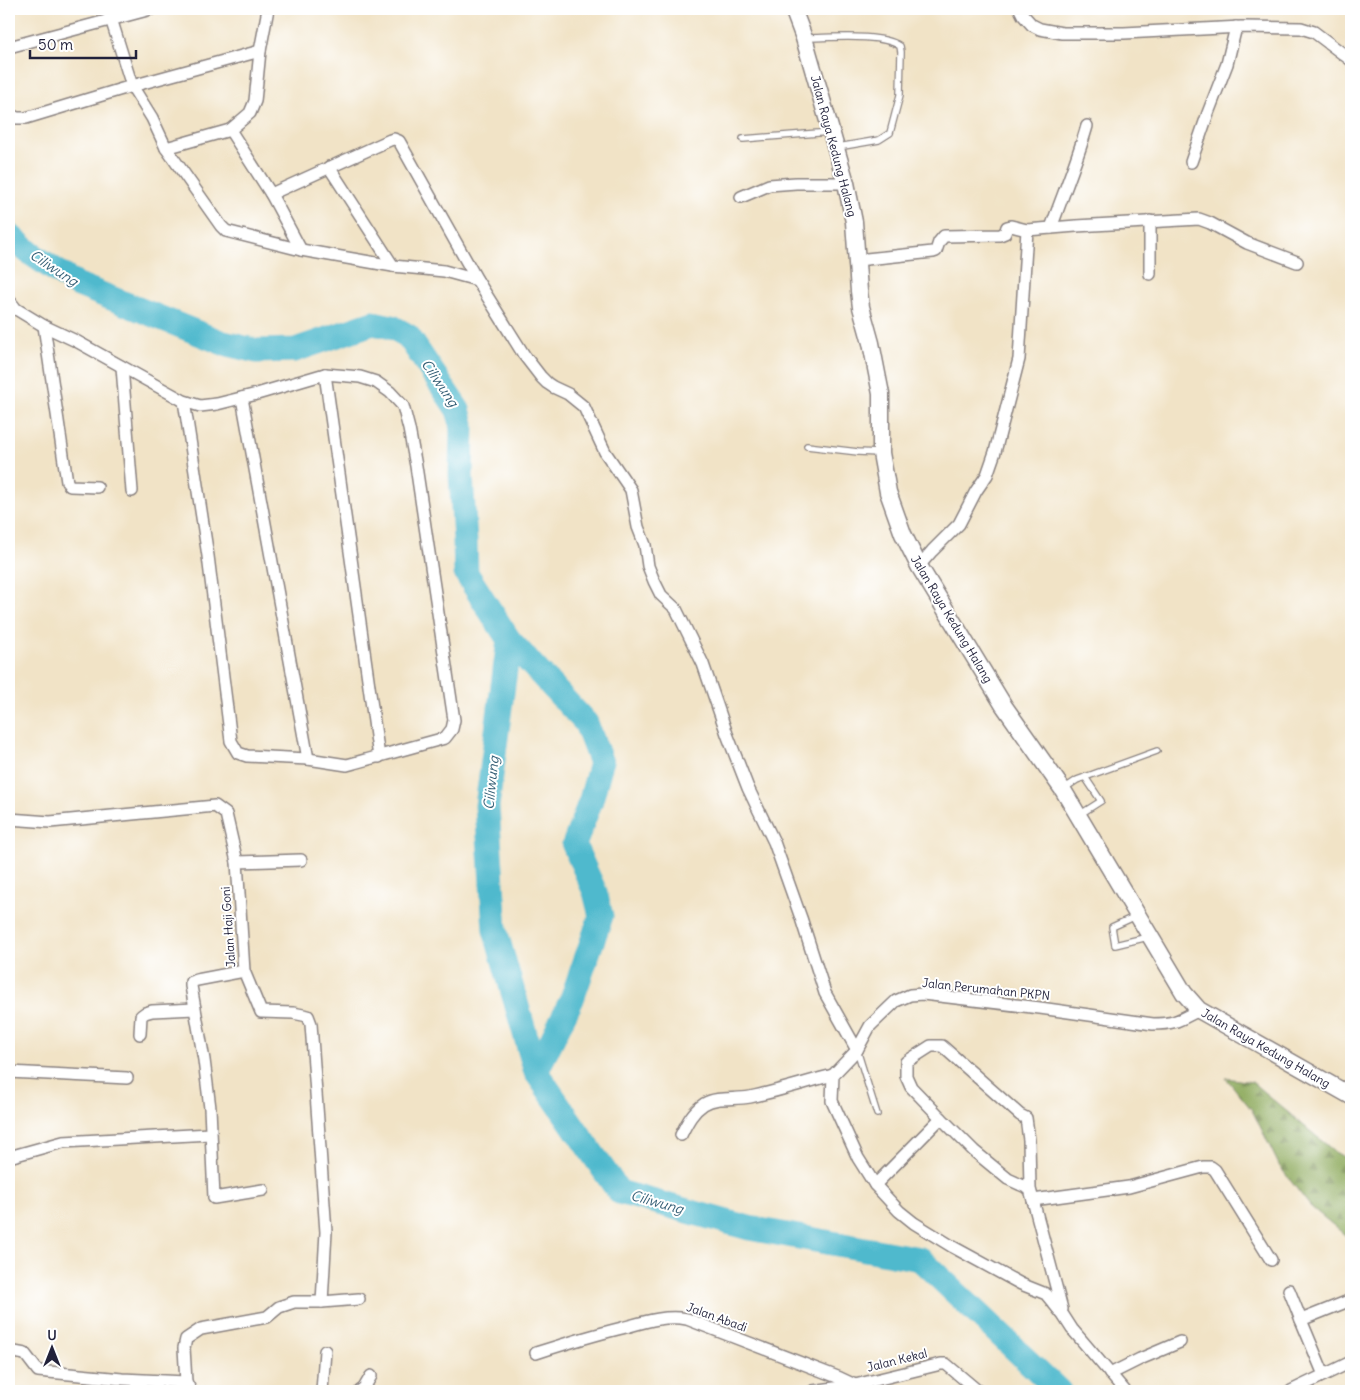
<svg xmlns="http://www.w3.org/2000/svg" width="1360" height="1400" viewBox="0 0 1360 1400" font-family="Delius,sans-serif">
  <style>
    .forest { fill: url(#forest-firs); stroke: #58664c }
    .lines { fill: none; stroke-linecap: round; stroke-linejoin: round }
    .river { stroke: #50b9cd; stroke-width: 25 }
    .lane-casing { stroke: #8a8280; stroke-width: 8 }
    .street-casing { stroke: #8a8280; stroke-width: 14 }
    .secondary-casing { stroke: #8a8280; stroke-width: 19 }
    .lane { stroke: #fff; stroke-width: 5.5 }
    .street { stroke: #fff; stroke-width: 11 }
    .secondary { stroke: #fff; stroke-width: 16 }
    .labels { text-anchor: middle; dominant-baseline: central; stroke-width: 4; stroke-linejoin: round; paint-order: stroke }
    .street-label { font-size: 12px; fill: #22223b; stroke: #fff }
    .water-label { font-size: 14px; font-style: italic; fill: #345e75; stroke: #fff }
  </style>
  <defs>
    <pattern id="forest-firs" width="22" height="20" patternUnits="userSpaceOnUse" patternTransform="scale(1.25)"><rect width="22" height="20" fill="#8eaa5d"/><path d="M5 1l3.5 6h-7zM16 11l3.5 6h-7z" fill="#748a4e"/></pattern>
  </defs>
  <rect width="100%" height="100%" fill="#fff"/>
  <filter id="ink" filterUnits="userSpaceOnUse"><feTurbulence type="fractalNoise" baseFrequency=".02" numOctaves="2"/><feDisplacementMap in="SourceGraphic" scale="10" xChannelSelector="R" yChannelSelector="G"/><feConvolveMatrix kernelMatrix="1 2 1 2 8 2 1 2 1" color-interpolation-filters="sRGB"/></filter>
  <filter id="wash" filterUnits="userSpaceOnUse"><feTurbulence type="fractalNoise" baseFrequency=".0096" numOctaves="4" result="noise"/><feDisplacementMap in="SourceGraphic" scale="20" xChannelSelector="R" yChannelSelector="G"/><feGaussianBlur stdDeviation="1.12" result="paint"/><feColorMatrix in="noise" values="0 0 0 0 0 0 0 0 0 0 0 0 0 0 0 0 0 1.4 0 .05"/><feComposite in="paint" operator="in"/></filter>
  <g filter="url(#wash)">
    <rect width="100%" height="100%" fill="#f1e3c6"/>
    <path class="forest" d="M1226 1078 1252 1082 1335 1152 1351 1161V1240L1310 1206 1280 1167 1252 1110Z"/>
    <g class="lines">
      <g class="river">
        <path d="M9 235 30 253 76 284 223 343 257 351 295 350 373 323 392 327 408 336 458 410 462 424 461 475 465 541 466 573 509 640 487 806 495 930 536 1072 619 1192 749 1228 920 1259 1059 1391"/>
        <path d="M509 640 586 723 601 763 591 800 574 845 595 892 601 916 572 999 536 1072"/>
      </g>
    </g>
  </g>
  <g filter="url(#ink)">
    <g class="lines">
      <defs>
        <g id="lane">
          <path d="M806 38C831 38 880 33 900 46L901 52 900 95 890 133 879 140 838 147"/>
          <path d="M743 139 831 132"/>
          <path d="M807 446 858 452 879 453"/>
          <path d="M1065 788 1077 780 1157 751"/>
          <path d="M1079 815 1101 801 1085 777"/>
          <path d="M1136 916 1112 927 1115 945 1148 937"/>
          <path d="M857 1050 877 1114"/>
        </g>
        <g id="street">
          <path d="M108 9 132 86 152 118 166 148 221 226 226 231 301 250 393 266 444 271 477 280"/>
          <path d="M268 9 260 51 255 101 250 113 230 130 271 194 301 250"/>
          <path d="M1020 9 1023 15 1032 25 1040 29 1062 33H1124L1241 27 1301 28 1314 32 1351 60"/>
          <path d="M9 47 151 9"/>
          <path d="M9 114 17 118H26L132 86 260 51"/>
          <path d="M166 148 230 130"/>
          <path d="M1191 162 1208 113 1227 64 1236 27"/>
          <path d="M329 167 393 266"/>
          <path d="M271 194 390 140 394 139 399 141 477 280 524 355 541 377 547 383 553 387 568 394 584 407 605 452 631 490 638 527 645 545 648 566 654 581 661 595 676 609 703 664 727 734 748 788 774 842 801 918 825 993 857 1050"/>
          <path d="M741 197 769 185 796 183H846"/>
          <path d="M1150 221V274"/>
          <path d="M1051 228C1063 194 1077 161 1087 126"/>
          <path d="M857 260 933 252 936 251 939 242 944 236 1000 235 1005 233 1007 227 1011 226 1027 230 1076 226 1199 219 1210 223 1247 243 1297 262"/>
          <path d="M9 300 16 309 44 326 76 341 184 401 200 406 217 404 257 394 325 374 360 377 376 382 390 392 403 406 409 429 416 466 454 720 452 729 445 738 347 765 308 759 247 756 238 753 231 741 208 556 184 401"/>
          <path d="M44 326 67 482 70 486 97 487"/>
          <path d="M122 367 132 491"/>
          <path d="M325 374 379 757"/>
          <path d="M242 398 308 759"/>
          <path d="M919 566 932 551 959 524 976 491 987 475 995 452 1019 359 1027 230"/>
          <path d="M9 819 50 822 215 806 226 814 237 862 244 971 261 1012 293 1013 308 1016 311 1024 326 1232 322 1302"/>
          <path d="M237 862 301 860"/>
          <path d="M244 971 197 980 191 982V986L204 1060 210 1108 214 1198 263 1190"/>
          <path d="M140 1034 141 1016 145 1013 152 1011 195 1009"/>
          <path d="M9 1072 127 1078"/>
          <path d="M681 1135C687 1123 692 1112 704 1104 717 1096 735 1100 750 1097 778 1091 806 1082 833 1075"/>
          <path d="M9 1157 63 1142 210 1134"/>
          <path d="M875 1185 941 1118"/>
          <path d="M1030 1189 1008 1179 974 1151 941 1118 911 1087 906 1076V1062L931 1046H942L1020 1115 1026 1118 1029 1140 1030 1189 1062 1309"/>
          <path d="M1033 1200 1129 1187 1203 1167H1211L1215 1170 1271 1260"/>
          <path d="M1289 1290 1301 1320"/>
          <path d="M9 1351 25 1354 38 1371 122 1379 186 1382 191 1391"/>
          <path d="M536 1353C564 1344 593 1335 622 1328 644 1322 665 1315 687 1319L840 1378 855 1385"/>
          <path d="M1110 1374 1140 1359 1180 1342"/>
          <path d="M1324 1375 1301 1320 1351 1300"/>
          <path d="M186 1382 184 1348 186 1339 201 1329 267 1317 279 1307 294 1302H322L359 1299"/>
          <path d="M322 1391 325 1351"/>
          <path d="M360 1391 364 1388 371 1376"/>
          <path d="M813 1391 855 1385 941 1364H946L978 1391"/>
          <path d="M1125 1391 1072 1329 1063 1315 1046 1294 1021 1284 953 1247 914 1223 899 1211 875 1185 858 1158 832 1101 833 1075 857 1050 870 1026 896 1001 910 995 923 994 1040 1008 1153 1024C1176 1024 1179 1020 1199 1010"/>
          <path d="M1291 1391 1351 1362"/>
        </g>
        <path id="secondary" d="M793 9 804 38 846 183 854 222 859 291 861 307 871 343 881 394V453L888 492 903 534 919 566 1004 706 1063 790 1184 993 1199 1010 1351 1096"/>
      </defs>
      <use href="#lane" class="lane-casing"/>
      <use href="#street" class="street-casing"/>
      <use href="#secondary" class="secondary-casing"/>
      <use href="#lane" class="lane"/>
      <use href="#street" class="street"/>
      <use href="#secondary" class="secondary"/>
    </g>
  </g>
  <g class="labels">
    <g class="street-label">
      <text transform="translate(834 146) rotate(75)">Jalan Raya Kedung Halang</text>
      <text transform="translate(952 619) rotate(59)">Jalan Raya Kedung Halang</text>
      <text transform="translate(228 927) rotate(-94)">Jalan Haji Goni</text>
      <text transform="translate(986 989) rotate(6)">Jalan Perumahan PKPN</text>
      <text transform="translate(1266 1048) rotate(30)">Jalan Raya Kedung Halang</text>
      <text transform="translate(717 1317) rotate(20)">Jalan Abadi</text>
      <text transform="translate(897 1360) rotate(-14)">Jalan Kekal</text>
    </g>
    <g class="water-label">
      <text transform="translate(54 268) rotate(33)">Ciliwung</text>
      <text transform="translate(440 383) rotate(56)">Ciliwung</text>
      <text transform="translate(491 783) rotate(-84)">Ciliwung</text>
      <text transform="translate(657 1202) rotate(16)">Ciliwung</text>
    </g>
  </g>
  <rect width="1360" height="1400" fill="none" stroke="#fff" stroke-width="30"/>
  <g transform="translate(52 1348)" stroke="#ffffff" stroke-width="4" paint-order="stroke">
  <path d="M0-4L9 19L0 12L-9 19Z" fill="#22223b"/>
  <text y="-8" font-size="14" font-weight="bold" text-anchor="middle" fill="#22223b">U</text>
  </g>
  <path d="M30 50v8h106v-8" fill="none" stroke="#22223b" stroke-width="2.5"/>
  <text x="38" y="50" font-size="15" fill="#22223b" stroke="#ffffff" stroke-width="4" paint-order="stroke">50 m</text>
</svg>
